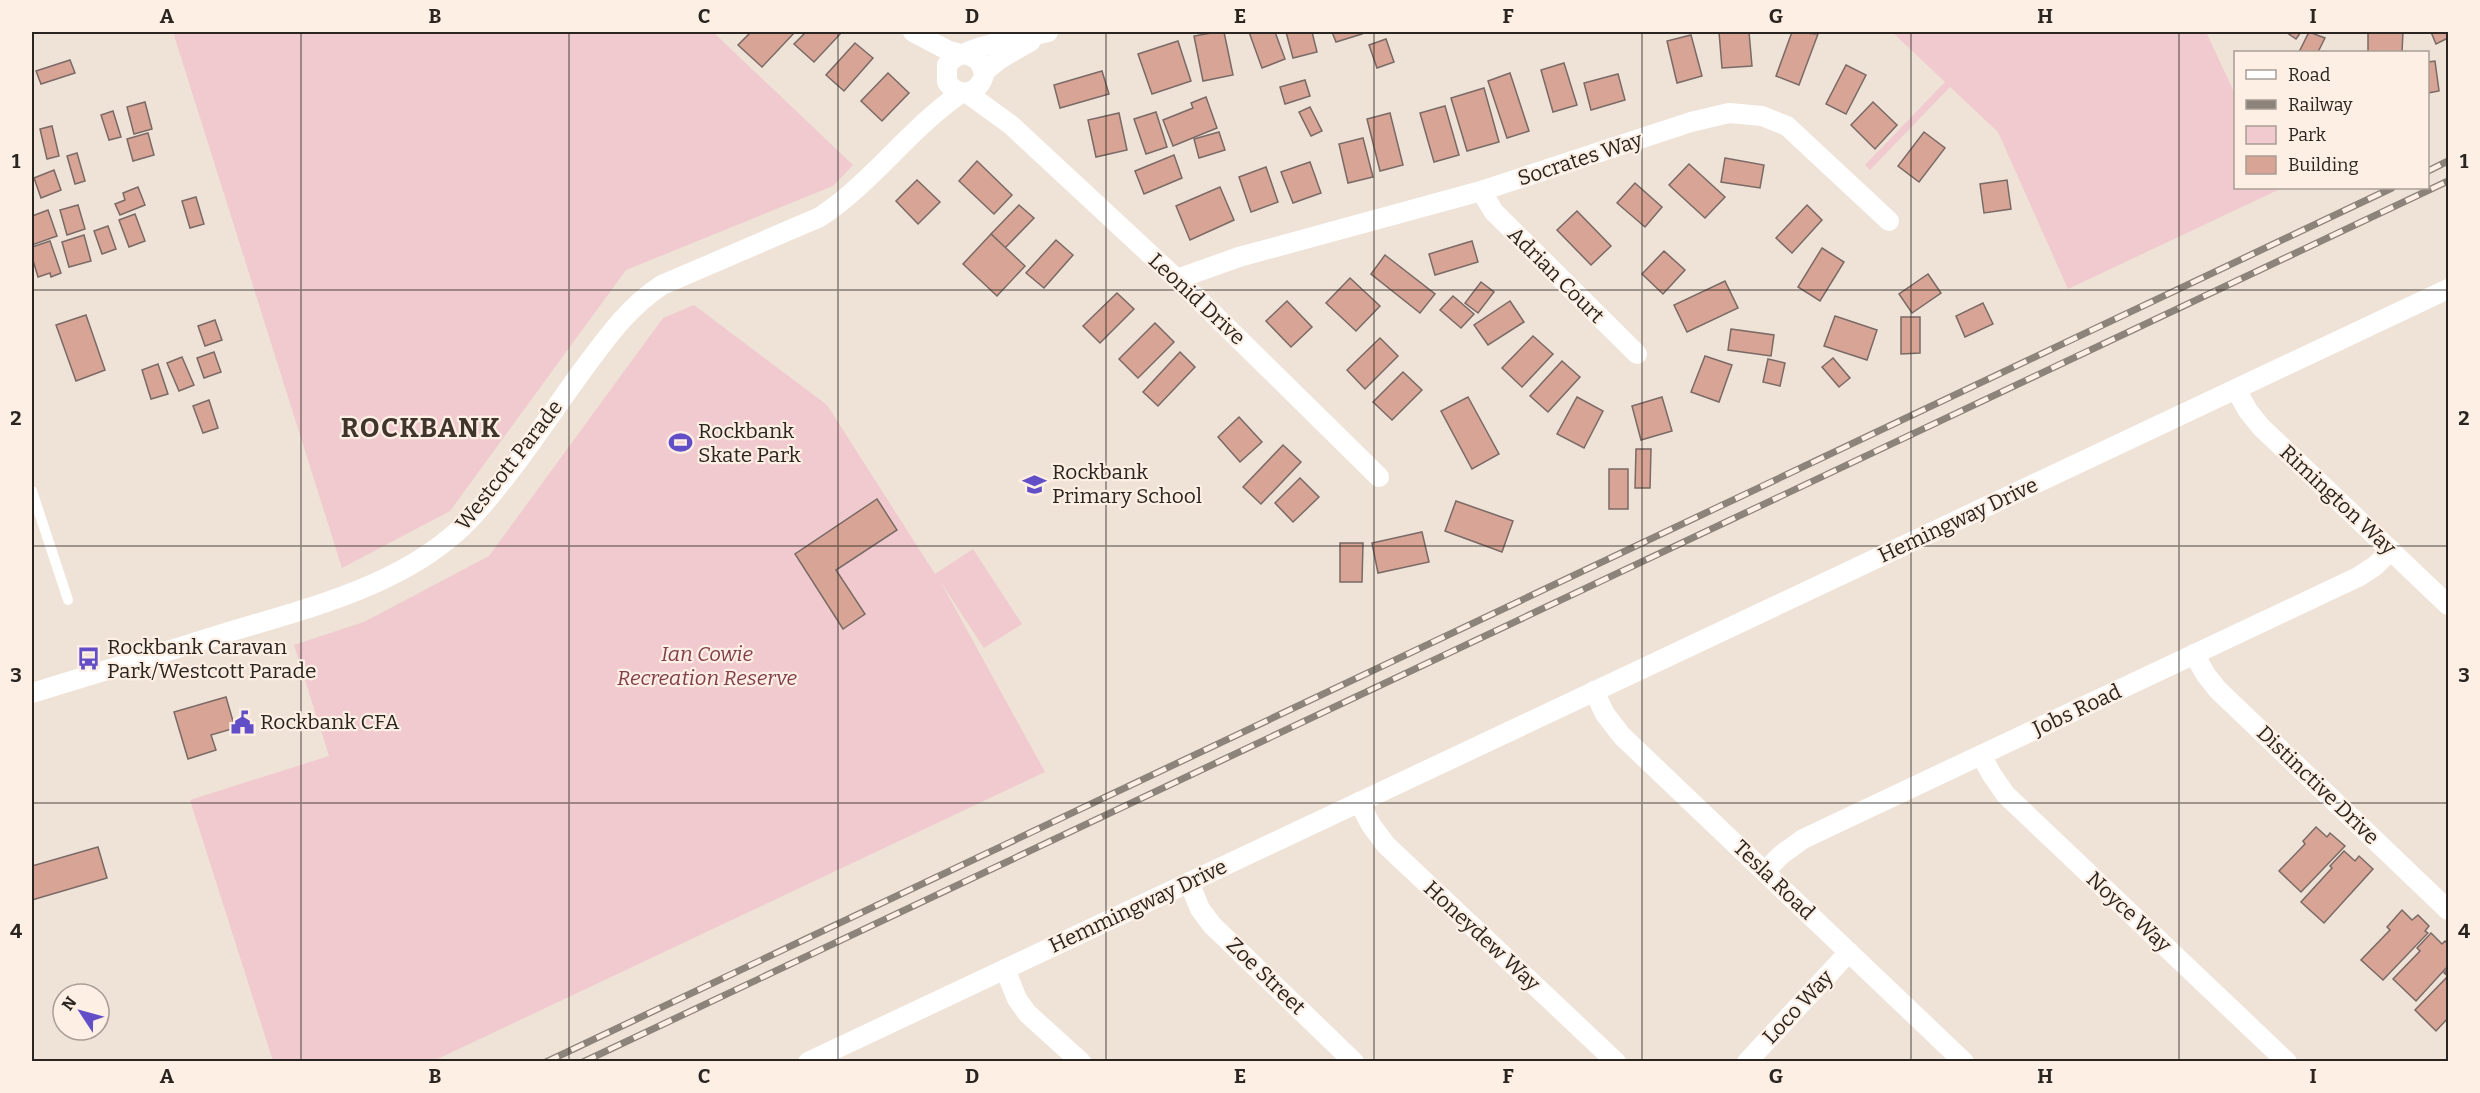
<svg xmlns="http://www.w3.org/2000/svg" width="2480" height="1093" viewBox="0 0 2480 1093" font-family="Bitter,serif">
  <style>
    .green { fill: #f0cacf }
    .building { fill: #d7a495; stroke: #7a6a66; stroke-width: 1.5 }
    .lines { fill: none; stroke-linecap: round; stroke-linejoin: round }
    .lane { stroke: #fff; stroke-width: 10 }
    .street { stroke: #fff; stroke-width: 20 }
    .rail-casing { stroke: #8c837a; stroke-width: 7 }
    .rail { stroke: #fdefe3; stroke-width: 4.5; stroke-dasharray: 14; stroke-linecap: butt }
    .grid { fill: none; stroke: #2a2520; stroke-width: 1.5; stroke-opacity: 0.55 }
    .labels { text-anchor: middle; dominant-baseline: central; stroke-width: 4.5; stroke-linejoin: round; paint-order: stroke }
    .street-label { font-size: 21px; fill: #2a2520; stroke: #fdefe3 }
    .poi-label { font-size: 21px; fill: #2a2520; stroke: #fdefe3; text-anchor: start }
    .park-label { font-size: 21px; font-style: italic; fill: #823e4c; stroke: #fdefe3 }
    .district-label { font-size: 27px; font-weight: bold; letter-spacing: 1.5px; fill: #3f352c; stroke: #fdefe3 }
    .neatline { fill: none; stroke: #2a2520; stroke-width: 2 }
    .grid-label { font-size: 20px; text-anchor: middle; font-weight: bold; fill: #2a2520 }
  </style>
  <rect width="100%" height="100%" fill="#efe2d6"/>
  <g class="green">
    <path d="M173 32H713L853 165 833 186 626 270 450 511 342 568Z"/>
    <path d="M1892 32H2206L2235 94 2236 188 2280 189 2068 289 1998 132 1950 87 1870 170 1865 165 1945 82Z"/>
    <path d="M694 305 827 405 935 574 973 549 1022 624 984 648 940 581 1045 772 431 1062 273 1061 190 800 329 756 294 645 364 622 489 556 663 318Z"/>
  </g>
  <g class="building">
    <path d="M751 32H795L762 67 738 45Z"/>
    <path d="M806 32H842L814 62 794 44Z"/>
    <path d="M1217 32H1224L1233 75 1203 81 1194 36Z"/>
    <path d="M1249 32H1275L1285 59 1262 68Z"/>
    <path d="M1286 32H1312L1317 52 1293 58Z"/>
    <path d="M1332 32H1361L1362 34 1336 42Z"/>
    <path d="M1719 32H1749L1752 66 1722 68Z"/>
    <path d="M1792 32 1818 34 1799 85 1776 76Z"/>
    <path d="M2286 32H2301L2296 39Z"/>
    <path d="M2309 32 2325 38 2318 52H2299Z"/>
    <path d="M2368 32H2403L2402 52H2368Z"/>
    <path d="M2431 32H2448V38L2436 44Z"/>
    <path d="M1691 35 1702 76 1677 83 1667 41Z"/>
    <path d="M1386 39 1394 62 1377 68 1369 45Z"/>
    <path d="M1178 41 1191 81 1152 94 1138 54Z"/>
    <path d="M855 43 873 58 844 91 826 75Z"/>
    <path d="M70 60 75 73 41 84 36 71Z"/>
    <path d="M2435 61 2439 91 2428 93V62Z"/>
    <path d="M1564 63 1577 105 1553 112 1541 70Z"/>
    <path d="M1846 65 1866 75 1846 114 1826 104Z"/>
    <path d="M1102 71 1109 94 1060 108 1054 85Z"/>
    <path d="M888 73 909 93 882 121 861 101Z"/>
    <path d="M1510 73 1529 131 1507 138 1488 81Z"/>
    <path d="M1618 74 1625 100 1591 110 1584 83Z"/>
    <path d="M1305 80 1310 96 1285 104 1280 87Z"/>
    <path d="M1484 88 1499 142 1467 151 1451 98Z"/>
    <path d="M1206 97 1217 128 1173 146 1163 120 1193 108 1191 103Z"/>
    <path d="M145 102 152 129 134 134 127 107Z"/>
    <path d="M1873 102 1897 125 1875 149 1851 125Z"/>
    <path d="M1445 106 1459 155 1434 162 1420 113Z"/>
    <path d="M1310 107 1322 131 1311 136 1299 112Z"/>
    <path d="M113 111 121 137 109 140 101 115Z"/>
    <path d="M1156 112 1167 147 1146 154 1134 119Z"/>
    <path d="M1119 113 1127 150 1096 157 1088 120Z"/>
    <path d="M1390 113 1403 165 1380 171 1367 119Z"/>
    <path d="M52 126 59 156 47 159 40 129Z"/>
    <path d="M1219 132 1225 150 1199 158 1194 139Z"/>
    <path d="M1924 132 1945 148 1919 182 1898 166Z"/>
    <path d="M148 133 154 155 133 161 127 139Z"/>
    <path d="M1363 138 1373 177 1348 183 1339 144Z"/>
    <path d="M77 153 85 181 75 184 67 156Z"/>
    <path d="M1174 155 1182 178 1144 194 1135 171Z"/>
    <path d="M1725 158 1764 165 1760 188 1721 182Z"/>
    <path d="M977 161 1012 195 994 214 959 181Z"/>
    <path d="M1310 162 1321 193 1293 203 1281 172Z"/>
    <path d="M1689 164 1725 197 1705 218 1669 185Z"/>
    <path d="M1266 167 1278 202 1251 212 1239 177Z"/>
    <path d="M54 170 61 190 41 198 34 178Z"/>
    <path d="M917 180 940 202 918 224 896 201Z"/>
    <path d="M2007 180 2011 209 1984 213 1980 184Z"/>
    <path d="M1635 183 1662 207 1645 227 1617 203Z"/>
    <path d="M138 187 145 205 120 215 115 204 125 200 123 193Z"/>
    <path d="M1220 187 1234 220 1190 240 1176 206Z"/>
    <path d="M196 197 204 224 190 228 182 201Z"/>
    <path d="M78 205 85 229 67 235 60 210Z"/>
    <path d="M1019 205 1034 218 1005 248 991 234Z"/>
    <path d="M1807 205 1822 220 1792 253 1776 238Z"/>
    <path d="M48 210 57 236 32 245V216Z"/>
    <path d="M1577 211 1611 246 1591 265 1557 230Z"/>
    <path d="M135 214 145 241 129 247 119 220Z"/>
    <path d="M108 226 116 249 102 254 94 231Z"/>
    <path d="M991 234 1025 266 997 296 963 264Z"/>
    <path d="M84 235 91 261 69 267 62 242Z"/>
    <path d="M1056 240 1073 255 1044 288 1026 273Z"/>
    <path d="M50 241 61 273 51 277 50 273 38 277 32 257V247Z"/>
    <path d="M1472 241 1478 262 1435 275 1429 254Z"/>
    <path d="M1822 248 1844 262 1820 301 1798 287Z"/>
    <path d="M1664 251 1685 270 1663 294 1642 274Z"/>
    <path d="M1385 255 1435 294 1420 313 1371 274Z"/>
    <path d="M1928 274 1941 293 1912 313 1899 294Z"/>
    <path d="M1350 278 1380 306 1356 331 1326 303Z"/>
    <path d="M1725 281 1738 308 1687 332 1674 305Z"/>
    <path d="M1481 282 1494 292 1478 313 1465 303Z"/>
    <path d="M1117 293 1134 309 1100 343 1083 326Z"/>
    <path d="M1453 296 1474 314 1461 328 1440 310Z"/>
    <path d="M1287 301 1312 327 1291 347 1266 321Z"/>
    <path d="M1510 301 1524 322 1488 345 1474 325Z"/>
    <path d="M1983 303 1993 324 1965 337 1956 316Z"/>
    <path d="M86 315 105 370 76 381 56 325Z"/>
    <path d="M1835 316 1877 330 1867 360 1824 346Z"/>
    <path d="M1901 317H1920V353L1901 354Z"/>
    <path d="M215 320 222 340 205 346 198 326Z"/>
    <path d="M1155 323 1174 342 1138 378 1119 359Z"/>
    <path d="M1731 329 1774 335 1771 356 1728 350Z"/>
    <path d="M1533 336 1553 354 1522 387 1502 368Z"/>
    <path d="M1380 338 1398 356 1365 389 1347 370Z"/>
    <path d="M214 352 221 372 204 378 197 358Z"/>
    <path d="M1180 352 1195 367 1158 406 1143 392Z"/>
    <path d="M1705 356 1732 365 1719 402 1691 392Z"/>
    <path d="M182 357 194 385 179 391 167 363Z"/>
    <path d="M1833 358 1850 378 1839 387 1822 367Z"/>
    <path d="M1768 359 1785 363 1780 386 1763 382Z"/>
    <path d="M1562 361 1580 377 1548 412 1530 396Z"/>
    <path d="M158 364 168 394 151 399 142 370Z"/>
    <path d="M1403 372 1422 390 1392 420 1373 402Z"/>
    <path d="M1468 397 1499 454 1472 469 1441 411Z"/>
    <path d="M1577 397 1603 411 1584 448 1557 434Z"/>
    <path d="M1662 397 1672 431 1641 440 1632 406Z"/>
    <path d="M209 400 218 428 203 433 193 406Z"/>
    <path d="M1239 417 1262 442 1240 462 1218 437Z"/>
    <path d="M1283 445 1301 462 1261 504 1243 487Z"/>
    <path d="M1636 449H1651L1650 488H1635Z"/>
    <rect x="1609" y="469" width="19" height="40"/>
    <path d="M1300 478 1319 497 1293 522 1275 503Z"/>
    <path d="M877 499 897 530 836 570 865 614 843 629 795 554Z"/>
    <path d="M1456 501 1513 521 1502 552 1445 531Z"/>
    <path d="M1422 532 1429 562 1378 573 1372 543Z"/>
    <path d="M1340 543H1363L1362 582H1340Z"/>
    <path d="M226 697 235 728 211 735 216 750 188 759 174 712Z"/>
    <path d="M2316 827 2327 837 2330 833 2345 846 2301 892 2279 871 2305 844 2303 841Z"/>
    <path d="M98 847 107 878 32 900V866Z"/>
    <path d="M2344 851 2355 861 2359 856 2373 869 2324 923 2301 902 2332 868 2330 866Z"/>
    <path d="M2402 910 2412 920 2418 915 2429 926 2425 931 2428 933 2383 980 2361 960 2390 930 2387 927Z"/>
    <path d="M2431 933 2442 944 2445 941 2448 944V966L2416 1001 2393 979 2420 951 2417 948Z"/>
    <path d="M2448 969V1018L2436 1031 2415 1010 2448 976 2444 973Z"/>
  </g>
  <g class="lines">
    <path class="lane" d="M32 491 68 600"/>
    <g class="street">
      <path d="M913 32 949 51 960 54"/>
      <path d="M963 54C976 56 982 62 984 75 979 94 959 99 947 82V65C961 46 1024 38 1048 32"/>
      <path d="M984 72 1000 59 1031 41"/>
      <path d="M967 93 1011 125 1194 295 1379 477"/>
      <path d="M1481 191 1494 212 1637 354"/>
      <path d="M1177 279 1239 257 1481 191 1691 122 1729 113 1762 116 1787 126 1889 221"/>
      <path d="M2236 389 2248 411 2261 427 2448 605"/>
      <path d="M2194 654 2206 675 2218 690 2448 910"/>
      <path d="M1594 691 1605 714 1622 736 1964 1062"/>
      <path d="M32 693C95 674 159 654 222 634 308 608 410 585 473 516 514 471 547 419 582 371 606 339 628 307 662 285L820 217C873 182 909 129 961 93"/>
      <path d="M1981 755 1992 775 2006 795 2287 1062"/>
      <path d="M1359 802 1371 825 1386 845 1616 1062"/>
      <path d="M1765 871 1781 855 1803 839 2358 577 2375 566 2391 550"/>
      <path d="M1189 882 1200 909 1212 925 1354 1062"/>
      <path d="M1005 969 1017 999 1027 1013 1081 1062"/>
      <path d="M808 1062 2448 289"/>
      <path d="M1747 1062 1849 952"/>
    </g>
    <defs>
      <g id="rail">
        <path d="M2428 171 2448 161"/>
        <path d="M546 1062 2392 188"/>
        <path d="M583 1062 2448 181"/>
      </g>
    </defs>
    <use href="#rail" class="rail-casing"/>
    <use href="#rail" class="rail"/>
  </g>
  <path class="grid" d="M301 32V1062M569 32V1062M838 32V1062M1106 32V1062M1374 32V1062M1642 32V1062M1911 32V1062M2179 32V1062M32 290H2448M32 546H2448M32 803H2448"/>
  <defs>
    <symbol id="stadium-bare" viewBox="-9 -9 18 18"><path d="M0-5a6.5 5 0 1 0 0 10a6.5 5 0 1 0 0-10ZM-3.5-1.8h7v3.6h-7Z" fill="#624fc8" stroke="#fdefe3" stroke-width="2.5" paint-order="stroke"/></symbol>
    <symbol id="school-bare" viewBox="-9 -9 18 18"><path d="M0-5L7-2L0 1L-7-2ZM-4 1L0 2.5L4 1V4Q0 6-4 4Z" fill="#624fc8" stroke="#fdefe3" stroke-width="2.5" paint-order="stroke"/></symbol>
    <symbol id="bus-bare" viewBox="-9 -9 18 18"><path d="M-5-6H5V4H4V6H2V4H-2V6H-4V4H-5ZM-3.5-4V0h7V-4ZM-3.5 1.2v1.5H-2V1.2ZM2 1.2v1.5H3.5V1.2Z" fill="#624fc8" stroke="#fdefe3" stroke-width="2.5" paint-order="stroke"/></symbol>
    <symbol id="civic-bare" viewBox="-9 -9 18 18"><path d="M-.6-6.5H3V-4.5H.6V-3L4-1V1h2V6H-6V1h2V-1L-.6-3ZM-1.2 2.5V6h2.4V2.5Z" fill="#624fc8" stroke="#fdefe3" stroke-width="2.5" paint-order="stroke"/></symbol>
  </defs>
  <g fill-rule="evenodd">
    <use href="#stadium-bare" x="664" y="426" width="33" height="33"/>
    <use href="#school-bare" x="1018" y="468" width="33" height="33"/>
    <use href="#bus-bare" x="72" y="642" width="33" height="33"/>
    <use href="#civic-bare" x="226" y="706" width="33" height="33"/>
  </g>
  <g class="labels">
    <g class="street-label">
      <text transform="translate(1580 159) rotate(-18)">Socrates Way</text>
      <text transform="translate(1556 275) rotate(45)">Adrian Court</text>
      <text transform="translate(1197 299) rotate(43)">Leonid Drive</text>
      <text transform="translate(509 465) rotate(-52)">Westcott Parade</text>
      <text transform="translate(2338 500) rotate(43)">Rimington Way</text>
      <text transform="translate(1958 520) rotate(-25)">Hemingway Drive</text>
      <text transform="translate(2077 710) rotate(-25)">Jobs Road</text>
      <text transform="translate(2318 785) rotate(44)">Distinctive Drive</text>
      <text transform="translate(1774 880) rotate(44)">Tesla Road</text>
      <text transform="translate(1138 906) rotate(-25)">Hemmingway Drive</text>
      <text transform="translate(2129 912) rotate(43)">Noyce Way</text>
      <text transform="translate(1482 936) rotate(43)">Honeydew Way</text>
      <text transform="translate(1266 976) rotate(44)">Zoe Street</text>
      <text transform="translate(1798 1007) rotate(-47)">Loco Way</text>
    </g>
    <g class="poi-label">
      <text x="698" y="431">Rockbank<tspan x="698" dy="24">Skate Park</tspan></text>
      <text x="1052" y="472">Rockbank<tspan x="1052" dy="24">Primary School</tspan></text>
      <text x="107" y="647">Rockbank Caravan<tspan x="107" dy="24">Park/Westcott Parade</tspan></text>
      <text x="260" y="722">Rockbank CFA</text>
    </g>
    <g class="park-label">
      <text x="707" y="654">Ian Cowie<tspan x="707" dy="24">Recreation Reserve</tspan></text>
    </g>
    <g class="district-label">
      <text x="421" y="428">ROCKBANK</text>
    </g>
  </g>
  <rect width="2480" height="1093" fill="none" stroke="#fdefe3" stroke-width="66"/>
  <rect x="2234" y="51" width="195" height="138" fill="#fdefe3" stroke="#a99e95" stroke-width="1.5"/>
  <rect x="2246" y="70" width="30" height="9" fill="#ffffff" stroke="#a99e95" stroke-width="1.5"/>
  <text x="2288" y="81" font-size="18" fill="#2a2520">Road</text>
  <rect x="2246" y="100" width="30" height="9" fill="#8c837a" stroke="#a99e95" stroke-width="1.5"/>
  <text x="2288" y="111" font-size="18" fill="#2a2520">Railway</text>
  <rect x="2246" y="126" width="30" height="18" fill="#f0cacf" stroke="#a99e95" stroke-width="1.5"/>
  <text x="2288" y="141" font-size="18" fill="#2a2520">Park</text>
  <rect x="2246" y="156" width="30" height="18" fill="#d7a495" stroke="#a99e95" stroke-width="1.5"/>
  <text x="2288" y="171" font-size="18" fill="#2a2520">Building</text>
  <g transform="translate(81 1012) rotate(306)"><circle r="28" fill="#fdefe3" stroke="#a99e95" stroke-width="1.5"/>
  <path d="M0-4.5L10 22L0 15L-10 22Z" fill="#624fc8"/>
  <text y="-9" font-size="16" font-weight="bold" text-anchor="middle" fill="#2a2520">N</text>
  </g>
  <rect x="33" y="33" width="2414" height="1027" class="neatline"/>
  <g class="grid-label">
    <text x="167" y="23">A</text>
    <text x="435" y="23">B</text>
    <text x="704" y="23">C</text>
    <text x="972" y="23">D</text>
    <text x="1240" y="23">E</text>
    <text x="1508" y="23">F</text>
    <text x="1776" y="23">G</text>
    <text x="2045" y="23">H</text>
    <text x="2313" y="23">I</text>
    <text x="16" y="168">1</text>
    <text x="2464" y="168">1</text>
    <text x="16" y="425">2</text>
    <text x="2464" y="425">2</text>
    <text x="16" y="682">3</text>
    <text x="2464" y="682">3</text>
    <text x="16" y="938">4</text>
    <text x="2464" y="938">4</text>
    <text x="167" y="1083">A</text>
    <text x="435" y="1083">B</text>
    <text x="704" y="1083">C</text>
    <text x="972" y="1083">D</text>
    <text x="1240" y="1083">E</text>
    <text x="1508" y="1083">F</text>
    <text x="1776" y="1083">G</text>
    <text x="2045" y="1083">H</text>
    <text x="2313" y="1083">I</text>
  </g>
</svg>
